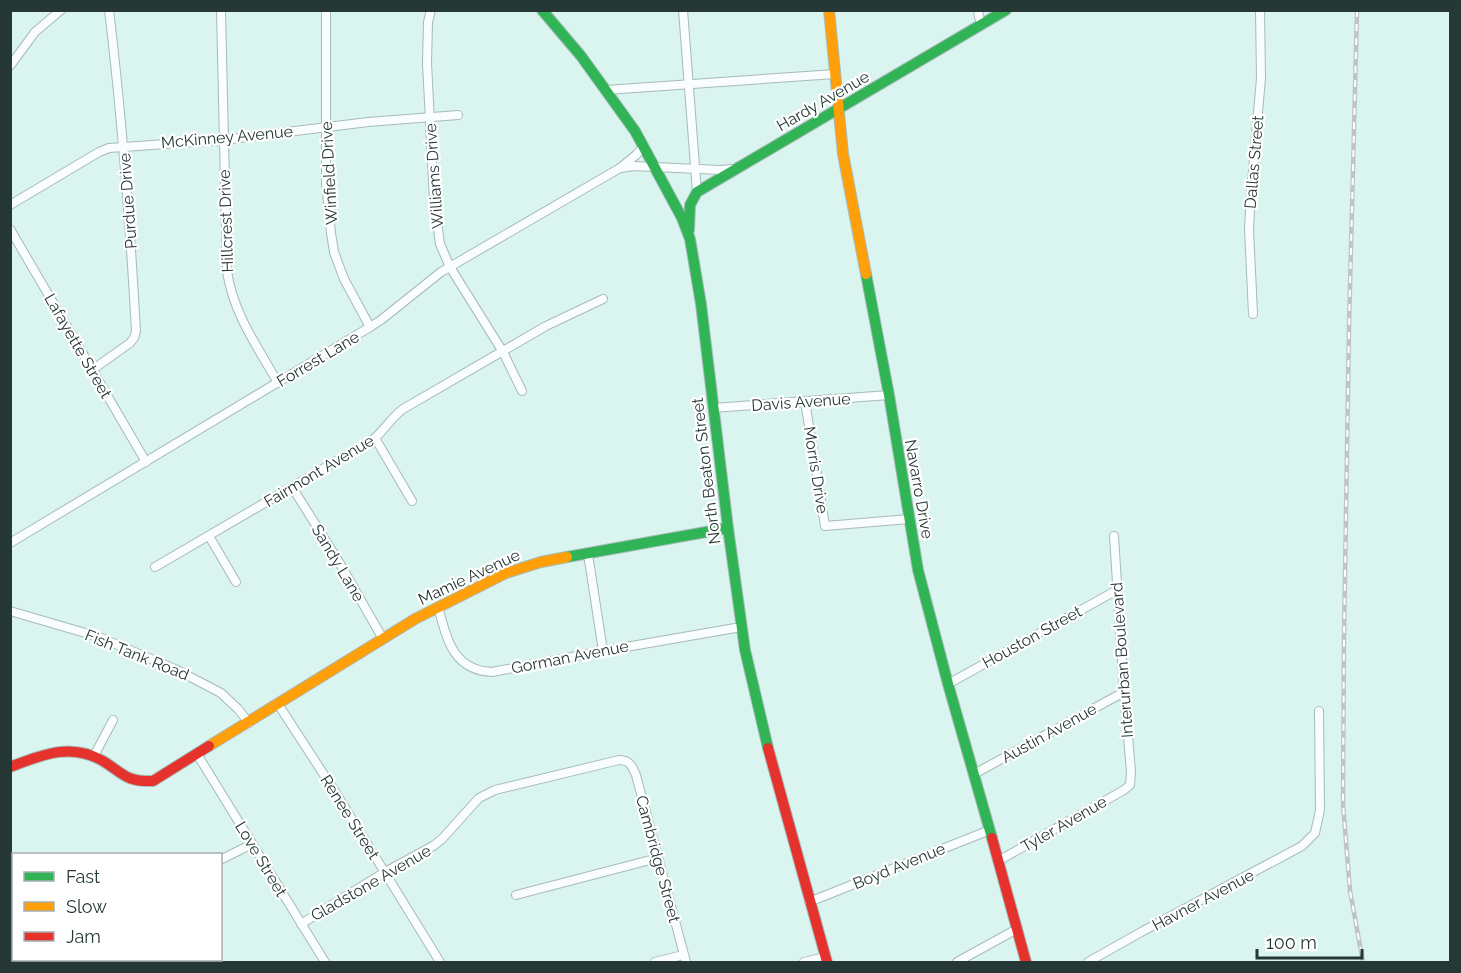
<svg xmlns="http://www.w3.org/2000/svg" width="1461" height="973" viewBox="0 0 1461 973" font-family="Raleway,sans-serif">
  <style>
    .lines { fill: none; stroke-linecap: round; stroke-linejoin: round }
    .street-casing { stroke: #a7bbb8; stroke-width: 10 }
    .fast-casing { stroke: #a7bbb8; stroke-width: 12 }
    .slow-casing { stroke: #a7bbb8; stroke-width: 12 }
    .jam-casing { stroke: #a7bbb8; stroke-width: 12 }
    .street { stroke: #f9fdfd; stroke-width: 8 }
    .fast { stroke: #30b455; stroke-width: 10 }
    .slow { stroke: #ff9f0a; stroke-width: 10 }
    .jam { stroke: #e5322d; stroke-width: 10 }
    .rail-casing { stroke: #bec5c4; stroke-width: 4.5 }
    .rail { stroke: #fff; stroke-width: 2; stroke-dasharray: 7; stroke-linecap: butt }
    .labels { text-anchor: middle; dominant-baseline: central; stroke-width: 4.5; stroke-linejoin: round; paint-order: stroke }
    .street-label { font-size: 16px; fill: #253835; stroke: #fff }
  </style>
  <rect width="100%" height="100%" fill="#daf4f0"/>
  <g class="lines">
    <defs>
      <g id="street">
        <path d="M221 10 227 271C233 313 257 346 278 383"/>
        <path d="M326 10V183L331 233 334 252 344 279 370 327"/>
        <path d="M431 10 428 22 427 63 434 200 440 244 450 267 503 352 522 391"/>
        <path d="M683 10 697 192"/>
        <path d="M978 10 979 17 982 25"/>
        <path d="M10 66 35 32 61 10"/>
        <path d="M606 90 835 74"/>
        <path d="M621 168 633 166 720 170 733 169"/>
        <path d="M10 205 99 152 109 148 223 140 368 122 458 115"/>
        <path d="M10 229 146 462"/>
        <path d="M1253 314 1249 229 1251 193 1261 78 1260 10"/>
        <path d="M92 370 130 343 134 338 136 331C130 224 122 117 109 10"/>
        <path d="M805 401 825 526 909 519"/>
        <path d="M713 408 889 395"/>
        <path d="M375 438 412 501"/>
        <path d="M292 487 339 562 383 639"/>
        <path d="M209 536 236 582"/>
        <path d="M10 543 370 327 381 320 441 272 620 168 636 155 644 146"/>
        <path d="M588 554 603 651"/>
        <path d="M155 567 374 439C385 429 392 417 403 409L546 326 603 299"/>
        <path d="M438 607C447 638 452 670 492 672L603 651 741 627"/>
        <path d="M10 611 99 637 175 669 221 693 238 709 249 723"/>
        <path d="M948 684 1117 590"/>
        <path d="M278 704 339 798 440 962"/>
        <path d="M197 754 325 962"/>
        <path d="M94 756 113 720"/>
        <path d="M974 774 1124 692"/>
        <path d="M220 860 252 844"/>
        <path d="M998 861 1124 790 1130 785 1131 771 1124 692 1114 536"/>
        <path d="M10 894 14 896"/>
        <path d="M516 895 658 858"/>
        <path d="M809 902 990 830"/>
        <path d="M301 924 385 872 433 846 442 839 479 798 495 790 619 760C630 760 632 766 636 775L686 962"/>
        <path d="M152 960 159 962"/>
        <path d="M655 962 683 955"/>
        <path d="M804 962 825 957"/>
        <path d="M957 962 1017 929"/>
        <path d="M1088 962 1143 931 1302 846 1315 833 1320 810 1319 711"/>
      </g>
      <g id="fast">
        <path d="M542 10 581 56 635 131 682 218 690 239 701 304 728 528 745 650 768 748"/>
        <path d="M689 230 690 205 697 192 1006 10"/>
        <path d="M866 274 889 395 918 570 948 684 992 838"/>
        <path d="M567 557 728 528"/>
      </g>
      <g id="slow">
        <path d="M829 10 843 154 866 274"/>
        <path d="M209 746 415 619 506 573 541 562 567 557"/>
      </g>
      <g id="jam">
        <path d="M768 748 827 962"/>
        <path d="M10 767C41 755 71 742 103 761 124 774 126 782 153 781L209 746"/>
        <path d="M992 838 1026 962"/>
      </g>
    </defs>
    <use href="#street" class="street-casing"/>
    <use href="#fast" class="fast-casing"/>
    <use href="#slow" class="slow-casing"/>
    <use href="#jam" class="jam-casing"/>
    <use href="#street" class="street"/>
    <use href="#fast" class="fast"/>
    <use href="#slow" class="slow"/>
    <use href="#jam" class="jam"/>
    <defs>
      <path id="rail" d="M1357 10 1349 327 1344 638 1343 804 1350 891 1363 962"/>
    </defs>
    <use href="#rail" class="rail-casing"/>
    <use href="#rail" class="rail"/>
  </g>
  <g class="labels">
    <g class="street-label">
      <text transform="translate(823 101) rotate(-30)">Hardy Avenue</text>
      <text transform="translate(227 137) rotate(-5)">McKinney Avenue</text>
      <text transform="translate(1254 162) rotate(-85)">Dallas Street</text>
      <text transform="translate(329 173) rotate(-93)">Winfield Drive</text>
      <text transform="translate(434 176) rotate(-94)">Williams Drive</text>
      <text transform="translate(128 201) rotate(-94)">Purdue Drive</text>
      <text transform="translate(226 221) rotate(-92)">Hillcrest Drive</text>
      <text transform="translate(78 346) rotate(60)">Lafayette Street</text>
      <text transform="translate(318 359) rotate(-31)">Forrest Lane</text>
      <text transform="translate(801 402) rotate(-4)">Davis Avenue</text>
      <text transform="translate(816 470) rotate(81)">Morris Drive</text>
      <text transform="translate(319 471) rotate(-31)">Fairmont Avenue</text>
      <text transform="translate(706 471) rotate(-97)">North Beaton Street</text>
      <text transform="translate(919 489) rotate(80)">Navarro Drive</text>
      <text transform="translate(338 563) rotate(59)">Sandy Lane</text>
      <text transform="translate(469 577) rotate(-25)">Mamie Avenue</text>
      <text transform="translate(1032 637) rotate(-29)">Houston Street</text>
      <text transform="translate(137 655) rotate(22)">Fish Tank Road</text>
      <text transform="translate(570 657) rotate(-11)">Gorman Avenue</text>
      <text transform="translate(1122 660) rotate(-94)">Interurban Boulevard</text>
      <text transform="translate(1049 733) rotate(-29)">Austin Avenue</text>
      <text transform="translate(350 817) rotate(58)">Renee Street</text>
      <text transform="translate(1064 824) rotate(-30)">Tyler Avenue</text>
      <text transform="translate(261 859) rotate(59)">Love Street</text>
      <text transform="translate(658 859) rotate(75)">Cambridge Street</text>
      <text transform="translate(899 866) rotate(-22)">Boyd Avenue</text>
      <text transform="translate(371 883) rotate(-30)">Gladstone Avenue</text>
      <text transform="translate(1203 900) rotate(-28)">Havner Avenue</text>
    </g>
  </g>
  <rect width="1461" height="973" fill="none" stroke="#253835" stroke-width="24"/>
  <rect x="12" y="853" width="210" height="108" fill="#ffffff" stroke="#a8afae" stroke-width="1.5"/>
  <rect x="24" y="872" width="30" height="9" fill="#30b455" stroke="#a8afae" stroke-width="1.5"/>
  <text x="66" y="883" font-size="18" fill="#253835">Fast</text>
  <rect x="24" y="902" width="30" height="9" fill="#ff9f0a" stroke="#a8afae" stroke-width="1.5"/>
  <text x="66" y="913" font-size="18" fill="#253835">Slow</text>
  <rect x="24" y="932" width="30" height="9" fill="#e5322d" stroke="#a8afae" stroke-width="1.5"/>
  <text x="66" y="943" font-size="18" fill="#253835">Jam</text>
  <path d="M1257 949v9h105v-9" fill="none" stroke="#253835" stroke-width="3"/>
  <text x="1266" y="949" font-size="18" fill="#253835" stroke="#ffffff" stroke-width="4.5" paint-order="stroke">100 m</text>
</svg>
